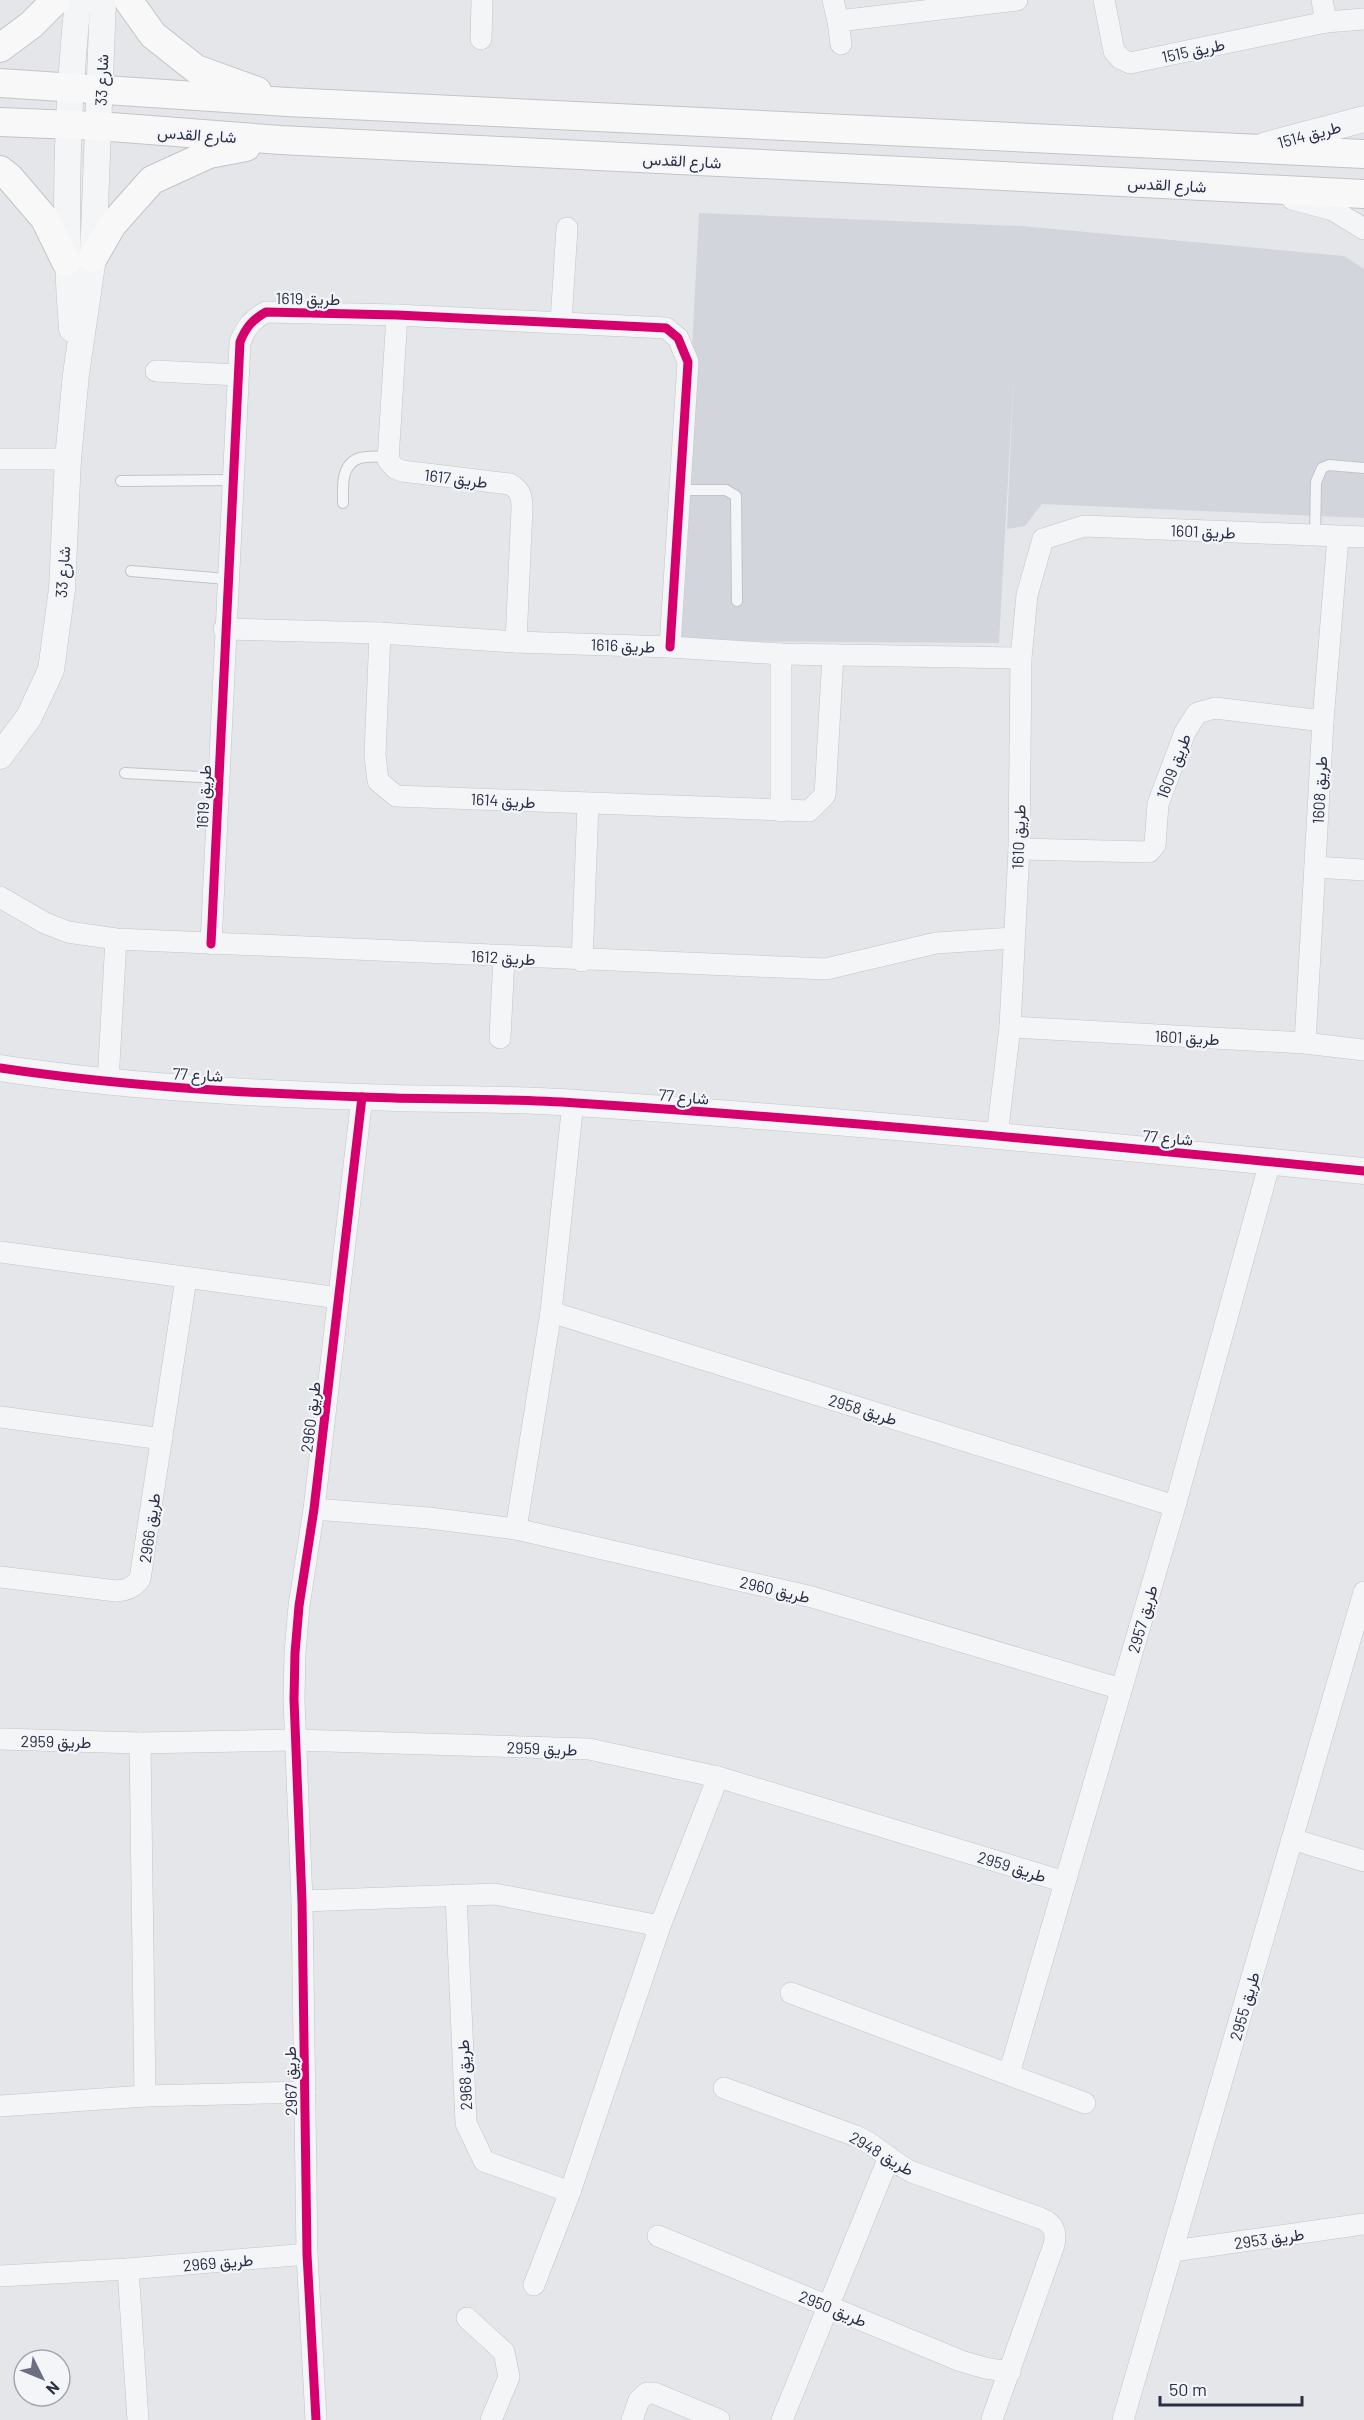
<svg xmlns="http://www.w3.org/2000/svg" width="1364" height="2420" viewBox="0 0 1364 2420" font-family="Barlow,Vazirmatn,sans-serif">
  <style>
    .built { fill: #d3d5dd }
    .lines { fill: none; stroke-linecap: round; stroke-linejoin: round }
    .service-casing { stroke: #c3c4c8; stroke-width: 12 }
    .minor-casing { stroke: #c3c4c8; stroke-width: 22 }
    .tertiary-casing { stroke: #c3c4c8; stroke-width: 27 }
    .secondary-casing { stroke: #c3c4c8; stroke-width: 30 }
    .service { stroke: #f4f5f7; stroke-width: 10 }
    .minor { stroke: #f4f5f7; stroke-width: 21 }
    .tertiary { stroke: #f4f5f7; stroke-width: 26 }
    .secondary { stroke: #f8f8f8; stroke-width: 28 }
    .cycleway-casing { stroke: #f3f5f9; stroke-width: 13 }
    .cycleway { stroke: #d6006c; stroke-width: 9 }
    .labels { text-anchor: middle; dominant-baseline: central; stroke-width: 4.5; stroke-linejoin: round; paint-order: stroke }
    .street-label { font-size: 16px; fill: #2a2f45; stroke: #f3f5f9 }
  </style>
  <rect width="100%" height="100%" fill="#e5e6ea"/>
  <path class="built" d="M699 213 1021 226 1344 256 1364 269V518L1042 504 1025 526 1007 529 1014 371 999 643 677 641Z"/>
  <g class="lines">
    <defs>
      <g id="service">
        <path d="M121 481 232 480"/>
        <path d="M679 490H726L736 496 737 601"/>
        <path d="M343 503C343 488 340 464 360 458 369 456 380 457 389 456"/>
        <path d="M1315 536 1316 482 1322 468 1329 465 1364 468"/>
        <path d="M131 571 227 579"/>
        <path d="M125 773 219 778"/>
      </g>
      <g id="minor">
        <path d="M833 0 838 21"/>
        <path d="M1104 0 1114 51 1121 59 1130 63 1326 22 1364 19"/>
        <path d="M1322 0 1326 22"/>
        <path d="M481 39 482 0"/>
        <path d="M841 44 838 21 1017 0"/>
        <path d="M1292 199 1333 210 1364 229"/>
        <path d="M397 315 388 460 395 468 402 471 510 484C520 490 522 496 522 508L516 642"/>
        <path d="M561 322 567 228"/>
        <path d="M156 371 238 375"/>
        <path d="M0 459H68"/>
        <path d="M224 629 380 633 516 642 670 647 781 654 1021 658"/>
        <path d="M380 633 375 755 378 781 396 796 809 811 825 795 833 655"/>
        <path d="M781 654V811"/>
        <path d="M1019 849 1149 852 1155 845 1158 804 1185 732 1197 713 1215 708 1323 721"/>
        <path d="M1315 867 1364 870"/>
        <path d="M0 897 45 923 68 932 116 939 826 969 936 943 1013 938"/>
        <path d="M211 944 240 342C246 327 252 320 266 312L397 315 666 328 678 338 688 362 670 647"/>
        <path d="M582 961 588 804"/>
        <path d="M1010 1027 1305 1043 1364 1050"/>
        <path d="M500 1038 504 957"/>
        <path d="M1305 1043 1323 721 1338 537"/>
        <path d="M108 1082 116 939"/>
        <path d="M997 1136 1010 1027 1019 849 1021 658 1027 595 1043 539 1084 526 1364 537"/>
        <path d="M0 1252 339 1298"/>
        <path d="M551 1312 1175 1506"/>
        <path d="M0 1417 162 1439"/>
        <path d="M314 1509 429 1518 516 1529 812 1597 1121 1689"/>
        <path d="M516 1529 551 1312 573 1102"/>
        <path d="M0 1577 116 1591C127 1590 133 1588 140 1579L186 1279"/>
        <path d="M0 1739 140 1743 295 1740 589 1749 718 1777 1065 1882"/>
        <path d="M140 1743 145 2096"/>
        <path d="M1292 1839 1364 1861"/>
        <path d="M456 1895 466 2123 484 2161 570 2192"/>
        <path d="M302 1901 495 1894 660 1926"/>
        <path d="M791 1993 1085 2103"/>
        <path d="M1009 2074 1175 1506 1270 1162"/>
        <path d="M724 2088 856 2136C877 2145 891 2162 912 2172L1040 2218C1053 2223 1057 2231 1054 2245L992 2419"/>
        <path d="M0 2106 145 2096 305 2092"/>
        <path d="M658 2236 961 2361 985 2368 1010 2372"/>
        <path d="M1173 2251 1364 2224"/>
        <path d="M128 2269 138 2420"/>
        <path d="M0 2276 128 2269 307 2254"/>
        <path d="M534 2285 570 2192 660 1926 718 1777"/>
        <path d="M467 2318 504 2352 509 2377 491 2420"/>
        <path d="M316 2420 307 2254 302 1901 294 1699 295 1653 299 1606 314 1509 362 1097"/>
        <path d="M632 2420 639 2400 647 2393H654L719 2420"/>
        <path d="M782 2420 889 2157"/>
        <path d="M1123 2420 1364 1592"/>
      </g>
      <g id="tertiary">
        <path d="M1266 145 1364 119"/>
        <path d="M72 329C63 219 67 109 78 0"/>
        <path d="M0 756 29 717 51 670 62 589 68 459 76 374 93 258 103 0"/>
        <path d="M0 1068C120 1086 242 1093 363 1097 434 1100 505 1098 576 1103 839 1120 1102 1145 1364 1171"/>
      </g>
      <g id="secondary">
        <path d="M128 0 153 35 196 69 257 91"/>
        <path d="M0 48 31 25 56 0"/>
        <path d="M0 83 287 102 1364 154"/>
        <path d="M0 122 98 126 280 140 1364 194"/>
        <path d="M0 170 10 178 45 219 66 262"/>
        <path d="M93 258 112 225 152 180 209 154 246 147"/>
      </g>
    </defs>
    <use href="#service" class="service-casing"/>
    <use href="#minor" class="minor-casing"/>
    <use href="#tertiary" class="tertiary-casing"/>
    <use href="#secondary" class="secondary-casing"/>
    <use href="#service" class="service"/>
    <use href="#minor" class="minor"/>
    <use href="#tertiary" class="tertiary"/>
    <use href="#secondary" class="secondary"/>
    <defs>
      <g id="cycleway">
        <path d="M211 944 240 342C246 327 252 320 266 312L397 315 666 328 678 338 688 362 670 647"/>
        <path d="M0 1068C120 1086 242 1093 363 1097 434 1100 505 1098 576 1103 839 1120 1102 1145 1364 1171"/>
        <path d="M316 2420 307 2254 302 1901 294 1699 295 1653 299 1606 314 1509 362 1097"/>
      </g>
    </defs>
    <use href="#cycleway" class="cycleway-casing"/>
    <use href="#cycleway" class="cycleway"/>
  </g>
  <g class="labels">
    <g class="street-label">
      <text transform="translate(1193 50) rotate(-12)">طريق 1515</text>
      <text transform="translate(101 80) rotate(-88)">شارع 33</text>
      <text transform="translate(197 134) rotate(4)">شارع القدس</text>
      <text transform="translate(1309 134) rotate(-15)">طريق 1514</text>
      <text transform="translate(682 160) rotate(3)">شارع القدس</text>
      <text transform="translate(1167 184) rotate(3)">شارع القدس</text>
      <text transform="translate(308 298) rotate(1)">طريق 1619</text>
      <text transform="translate(456 478) rotate(7)">طريق 1617</text>
      <text transform="translate(1203 531) rotate(2)">طريق 1601</text>
      <text transform="translate(62 572) rotate(-86)">شارع 33</text>
      <text transform="translate(623 645) rotate(2)">طريق 1616</text>
      <text transform="translate(1173 766) rotate(-69)">طريق 1609</text>
      <text transform="translate(1319 790) rotate(-87)">طريق 1608</text>
      <text transform="translate(203 797) rotate(-87)">طريق 1619</text>
      <text transform="translate(503 800) rotate(3)">طريق 1614</text>
      <text transform="translate(1018 837) rotate(-88)">طريق 1610</text>
      <text transform="translate(503 957) rotate(3)">طريق 1612</text>
      <text transform="translate(1187 1037) rotate(3)">طريق 1601</text>
      <text transform="translate(198 1074) rotate(3)">شارع 77</text>
      <text transform="translate(684 1096) rotate(5)">شارع 77</text>
      <text transform="translate(1168 1137) rotate(5)">شارع 77</text>
      <text transform="translate(863 1409) rotate(17)">طريق 2958</text>
      <text transform="translate(310 1417) rotate(-83)">طريق 2960</text>
      <text transform="translate(149 1528) rotate(-82)">طريق 2966</text>
      <text transform="translate(775 1589) rotate(13)">طريق 2960</text>
      <text transform="translate(1142 1619) rotate(-74)">طريق 2957</text>
      <text transform="translate(56 1741) rotate(1)">طريق 2959</text>
      <text transform="translate(542 1748) rotate(2)">طريق 2959</text>
      <text transform="translate(1012 1866) rotate(17)">طريق 2959</text>
      <text transform="translate(1244 2006) rotate(-74)">طريق 2955</text>
      <text transform="translate(464 2075) rotate(-93)">طريق 2968</text>
      <text transform="translate(290 2081) rotate(-91)">طريق 2967</text>
      <text transform="translate(882 2153) rotate(30)">طريق 2948</text>
      <text transform="translate(1269 2238) rotate(-8)">طريق 2953</text>
      <text transform="translate(218 2262) rotate(-5)">طريق 2969</text>
      <text transform="translate(833 2308) rotate(22)">طريق 2950</text>
    </g>
  </g>
  <g transform="translate(42 2378) rotate(133)"><circle r="28" fill="#f3f5f9" stroke="#a3a6b1" stroke-width="1.5"/>
  <path d="M0-4.5L10 22L0 15L-10 22Z" fill="#6b6f7f"/>
  <text y="-9" font-size="16" font-weight="bold" text-anchor="middle" fill="#2a2f45">N</text>
  </g>
  <path d="M1160 2396v9h142v-9" fill="none" stroke="#2a2f45" stroke-width="3"/>
  <text x="1169" y="2396" font-size="18" fill="#2a2f45" stroke="#f3f5f9" stroke-width="4.5" paint-order="stroke">50 m</text>
</svg>
